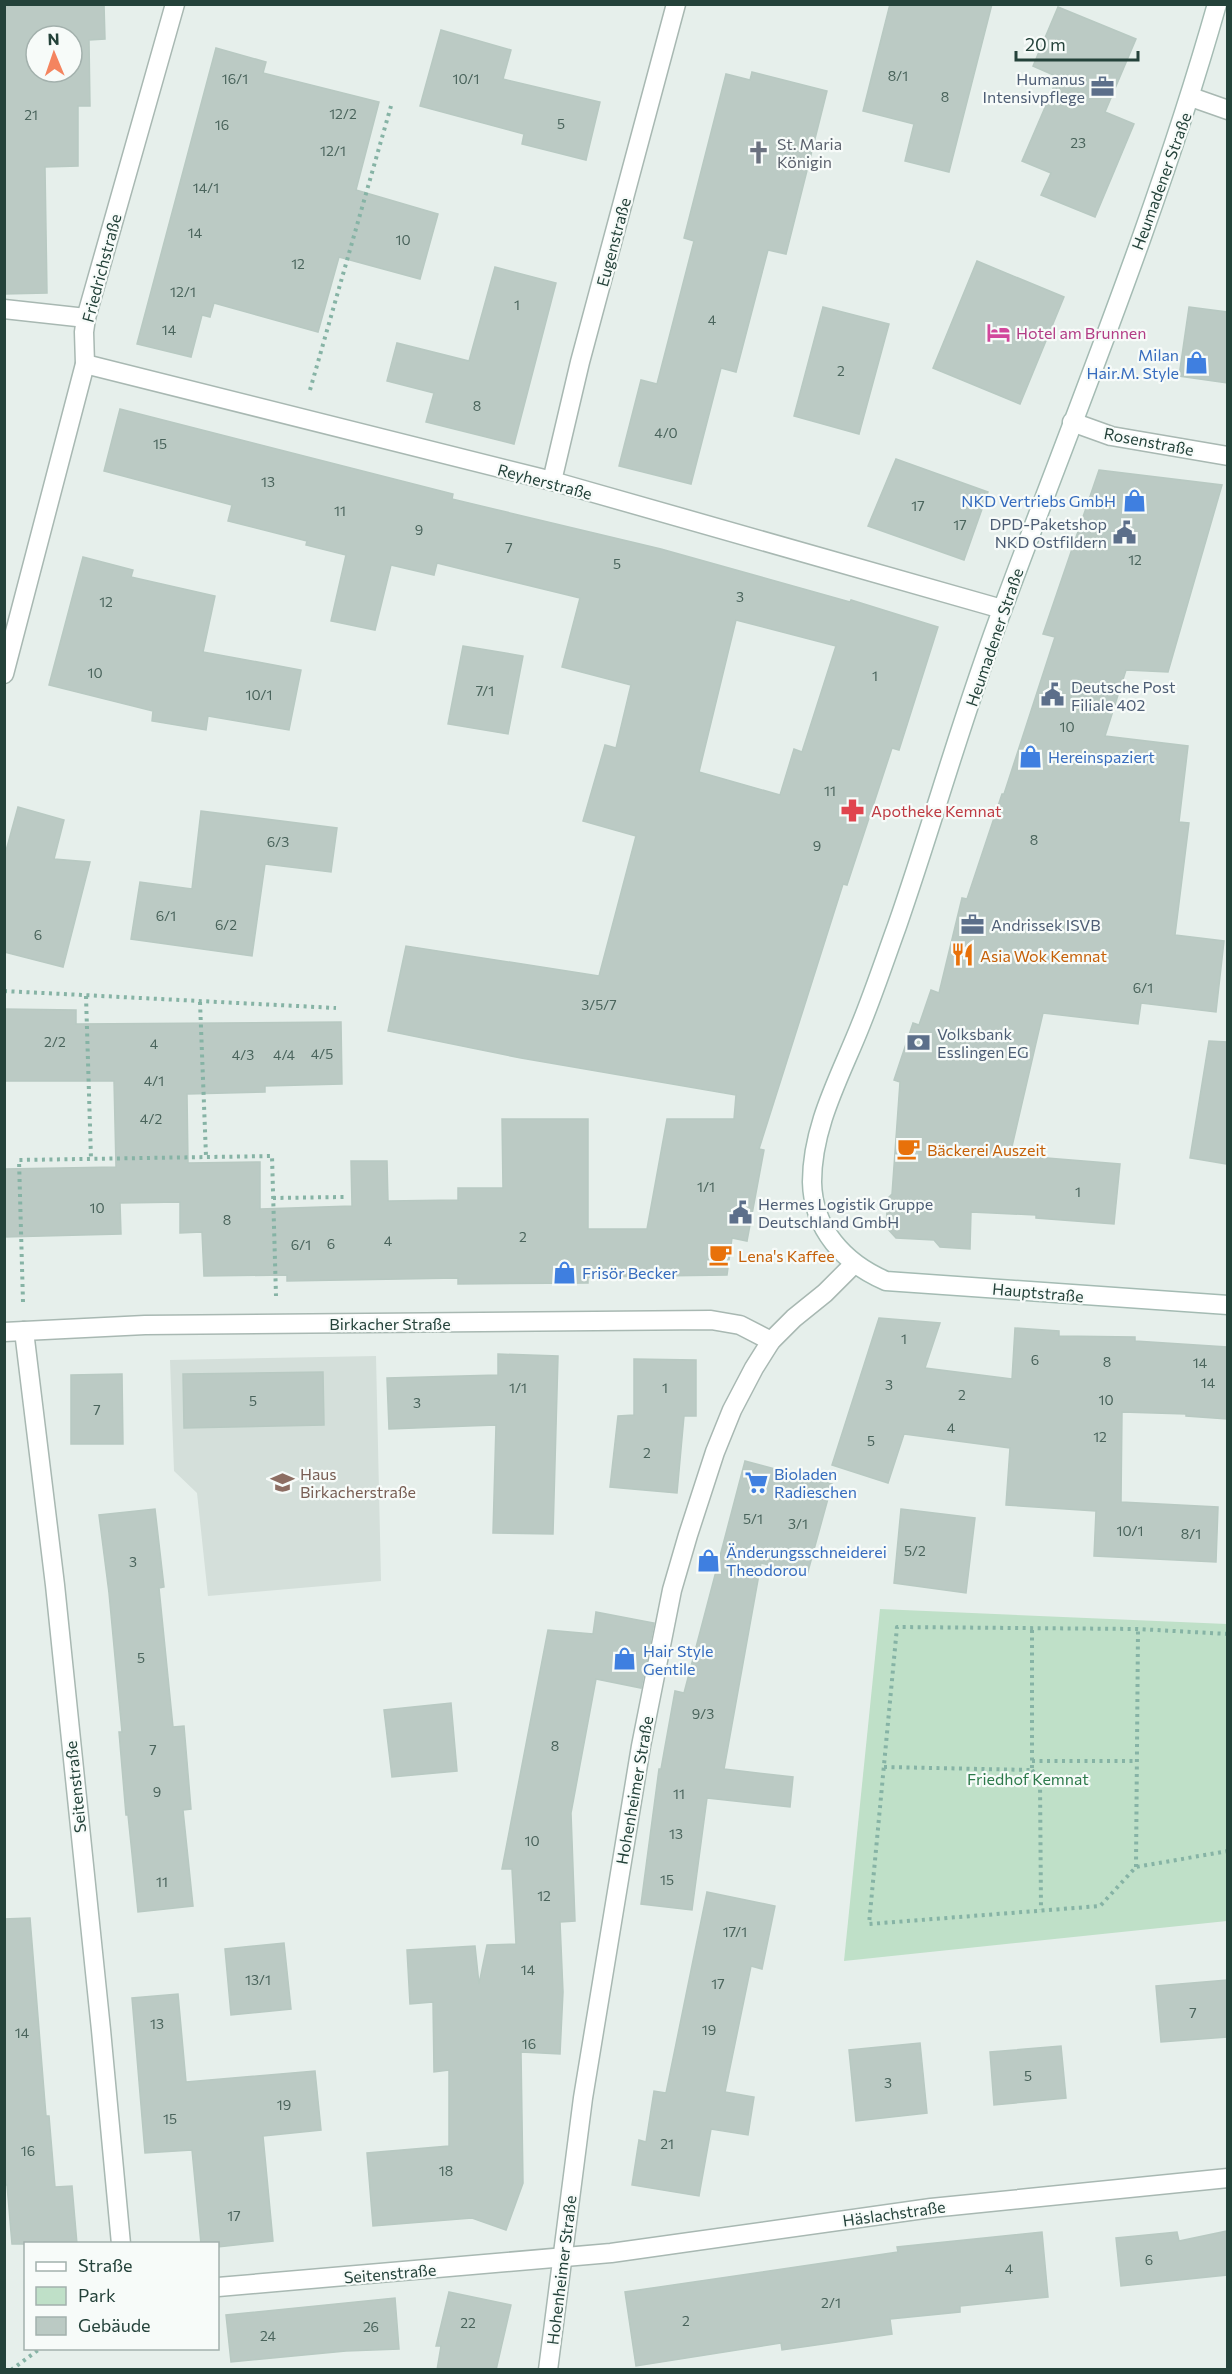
<svg xmlns="http://www.w3.org/2000/svg" width="1232" height="2374" viewBox="0 0 1232 2374" font-family="Commissioner,sans-serif">
  <style>
    .built { fill: #d4dfda }
    .green { fill: #bfe0c8 }
    .building { fill: #bbcac4; stroke: #b8c9c2; stroke-width: 1.5; fill-rule: evenodd }
    .lines { fill: none; stroke-linecap: round; stroke-linejoin: round }
    .street-casing { stroke: #a8b8b2; stroke-width: 21 }
    .secondary-casing { stroke: #a4bbb3; stroke-width: 21 }
    .path { stroke: #86b3a5; stroke-width: 4; stroke-dasharray: 3 4.5; stroke-linecap: butt }
    .street { stroke: #fff; stroke-width: 18 }
    .secondary { stroke: #fff; stroke-width: 18 }
    .labels { text-anchor: middle; dominant-baseline: central; stroke-width: 4.5; stroke-linejoin: round; paint-order: stroke }
    .number-label { font-size: 14px; fill: #4a645c }
    .service-label { font-size: 16px; fill: #4e5e75; stroke: #f7fbf9; text-anchor: start }
    .worship-label { font-size: 16px; fill: #5b616d; stroke: #f7fbf9; text-anchor: start }
    .street-label { font-size: 16px; fill: #24423a; stroke: #f7fbf9 }
    .hotel-label { font-size: 16px; fill: #b23c85; stroke: #f7fbf9; text-anchor: start }
    .shop-label { font-size: 16px; fill: #366cbe; stroke: #f7fbf9; text-anchor: start }
    .health-label { font-size: 16px; fill: #be3a42; stroke: #f7fbf9; text-anchor: start }
    .food-label { font-size: 16px; fill: #c56008; stroke: #f7fbf9; text-anchor: start }
    .education-label { font-size: 16px; fill: #785e54; stroke: #f7fbf9; text-anchor: start }
    .park-label { font-size: 16px; fill: #2d7a4b; stroke: #f7fbf9 }
  </style>
  <rect width="100%" height="100%" fill="#e6efeb"/>
  <path class="built" d="M376 1356 381 1581 208 1596 197 1493 174 1471 170 1360Z"/>
  <path class="green" d="M880 1609 1227 1624V1921L844 1961Z"/>
  <g class="building">
    <path d="M4 4H104L105 39 89 40 90 106H78V166L45 167 47 293 4 294ZM36 36H72V72H36Z"/>
    <path d="M890 4H992L949 172 905 161 914 124 863 111Z"/>
    <path d="M1058 7 1136 39 1105 112 1134 124 1095 217 1041 195 1051 173 1022 161 1058 77 1033 66Z"/>
    <path d="M441 30 511 50 503 79 600 102 586 160 522 144 524 134 420 106Z"/>
    <path d="M216 48 266 62 263 73 379 102 356 190 438 214 420 279 339 257 318 332 214 303 210 317 202 315 191 357 137 344Z"/>
    <path d="M752 72 827 91 786 254 768 250 736 372 721 368 691 484 619 466 641 380 657 384 694 241 684 238 726 74 750 80Z"/>
    <path d="M977 261 1064 297 1020 404 933 368Z"/>
    <path d="M495 267 556 283 514 444 426 422 434 393 387 381 397 343 469 361Z"/>
    <path d="M823 307 889 324 859 434 794 416Z"/>
    <path d="M1189 307 1227 312V383L1179 376Z"/>
    <path d="M120 409 453 494 452 499 661 549 850 602 851 600 938 627 899 750 892 748 847 885 843 884 759 1149 764 1150 747 1241 732 1238 727 1275 588 1277V1283L458 1284V1278L287 1281V1275L204 1276 202 1232 180 1233V1202L120 1203 121 1234 4 1237V1169L116 1167 114 1081H4V1009L76 1010V1024L341 1022 342 1084 265 1086V1092L187 1094 188 1163 260 1162V1209L352 1206 351 1161H387L388 1201 458 1200V1188H503L502 1119H588V1229H647L667 1119H734L736 1095 521 1058 388 1031 406 946 599 976 636 836 583 821 605 745 616 748 631 685 562 667 580 598 437 563 434 575 391 565 375 630 331 621 346 555 306 545 307 541 228 521 232 505 104 471ZM736 620 836 646 802 752 794 749 780 795 699 772Z"/>
    <path d="M896 459 988 492 964 560 868 526Z"/>
    <path d="M1099 470 1222 485 1168 672 1126 670 1105 736 1188 746 1179 822 1189 823 1175 935 1224 941 1216 1012 1141 1003 1138 1024 1043 1013 1010 1155 1120 1164 1114 1224 1036 1218V1215L971 1212 970 1249 940 1247 934 1240 896 1238 886 1227 888 1198 892 1194 900 1082 894 1080 913 1023 919 1025 931 990 939 993 962 898 967 899 1002 794H1004L1055 637 1043 634Z"/>
    <path d="M83 557 133 570 131 577 215 596 203 652 301 670 289 730 208 716 206 730 152 721 153 711 49 685Z"/>
    <path d="M463 646 523 656 508 734 448 724Z"/>
    <path d="M18 807 64 820 54 859 90 862 63 967 4 952V858Z"/>
    <path d="M201 811 337 828 331 872 265 864 252 956 131 939 140 882 192 889Z"/>
    <path d="M1209 1041 1227 1042V1164L1190 1158Z"/>
    <path d="M879 1318 940 1323 925 1368 1012 1379 1015 1328 1059 1331V1336L1135 1337V1341L1227 1347V1419L1186 1416V1414L1122 1412 1121 1502 1218 1507 1216 1562 1094 1556 1096 1511 1006 1505 1010 1448 904 1434 888 1483 832 1465Z"/>
    <path d="M498 1354 558 1356 553 1534 493 1533 496 1425 389 1429 387 1378 498 1375Z"/>
    <path d="M634 1359 696 1360V1416H684L677 1493 610 1487 618 1416 634 1415Z"/>
    <path d="M323 1372 324 1425 184 1428 183 1374Z"/>
    <path d="M122 1374 123 1444H71V1375Z"/>
    <path d="M745 1461 832 1484 807 1575 761 1563 724 1769 793 1777 790 1807 707 1798 692 1910 641 1904 659 1769H661L675 1691 684 1693Z"/>
    <path d="M155 1509 164 1587 159 1588 173 1727 184 1726 191 1809 183 1810 193 1906 138 1912 128 1815H126L119 1732H122L109 1593 99 1515Z"/>
    <path d="M901 1509 975 1518 966 1593 894 1583Z"/>
    <path d="M596 1612 654 1623 641 1688 596 1679 571 1813 575 1921 560 1922 563 1992 560 2054 521 2052 523 2183 506 2230 472 2218 373 2226 367 2153 449 2146V2070L434 2072 433 2002 410 2004 407 1950 475 1946 479 1984 487 1945 516 1944 512 1869H502L548 1630 593 1634Z"/>
    <path d="M451 1703 457 1771 392 1777 384 1710Z"/>
    <path d="M707 1892 775 1906 762 1969 751 1966 725 2092 754 2097 748 2135 711 2129 699 2196 632 2185 639 2140 646 2142 654 2091 666 2093Z"/>
    <path d="M30 1918 46 2116H49L55 2187 72 2186 77 2244H12L7 2185H4V1919Z"/>
    <path d="M284 1943 291 2009 231 2015 225 1949Z"/>
    <path d="M1227 1980V2037L1161 2042 1156 1986Z"/>
    <path d="M178 1994 186 2082 315 2071 321 2130 263 2136 273 2241 218 2247V2244H201L192 2150 145 2153 132 1998Z"/>
    <path d="M920 2043 927 2113 856 2121 849 2050Z"/>
    <path d="M1061 2046 1066 2098 994 2105 990 2052Z"/>
    <path d="M1227 2231V2275L1121 2286 1116 2238 1177 2232 1179 2241Z"/>
    <path d="M1042 2232 1048 2297 960 2306V2312L890 2319 892 2334 782 2350 781 2343 636 2366 625 2292 898 2252 897 2247Z"/>
    <path d="M449 2292 511 2305 496 2370H437L441 2346H436Z"/>
    <path d="M395 2298 399 2349 346 2351 231 2362 226 2315Z"/>
  </g>
  <g class="lines">
    <defs>
      <g id="street">
        <path d="M1191 97 1228 110"/>
        <path d="M4 309 86 318"/>
        <path d="M85 364 552 481 1002 609"/>
        <path d="M1072 422 1111 436 1228 456"/>
        <path d="M552 481 580 362 676 4"/>
        <path d="M4 674 85 364 84 332 86 318 175 4"/>
        <path d="M24 1331 55 1585 101 2030 121 2244"/>
        <path d="M4 1332 145 1325 711 1320 740 1325 771 1341"/>
        <path d="M218 2287 611 2253 931 2208 1228 2178"/>
        <path d="M548 2370 583 2098 641 1746 672 1590 688 1535 715 1452 732 1410 754 1368 771 1341 794 1318 825 1293 854 1264"/>
      </g>
      <path id="secondary" d="M1217 4C1159 209 1078 406 1004 605 964 710 934 820 897 926 885 959 874 992 861 1024 841 1075 812 1125 812 1182 813 1229 844 1263 886 1281L1228 1305"/>
    </defs>
    <use href="#street" class="street-casing"/>
    <use href="#secondary" class="secondary-casing"/>
    <g class="path">
      <path d="M310 390 391 106"/>
      <path d="M4 991 336 1008"/>
      <path d="M86 996 91 1159"/>
      <path d="M200 1002 206 1156"/>
      <path d="M273 1198 344 1197"/>
      <path d="M23 1302 19 1160 272 1156 276 1296"/>
      <path d="M1228 1634 1138 1629 897 1627 869 1924 1100 1906 1136 1867 1228 1851"/>
      <path d="M1032 1761H1137"/>
      <path d="M884 1767 1032 1770V1628"/>
      <path d="M1032 1770 1040 1780 1041 1910"/>
      <path d="M1136 1867 1138 1629"/>
      <path d="M11 2370 41 2348"/>
    </g>
    <use href="#street" class="street"/>
    <use href="#secondary" class="secondary"/>
  </g>
  <defs>
    <symbol id="office-bare" viewBox="-9 -9 18 18"><path d="M-6-3h4V-5.5h4V-3h4V5H-6ZM-1-4.5V-3h2v-1.5ZM-6 0V1H6V0Z" fill="#5c6f8a" stroke="#f7fbf9" stroke-width="2.5" paint-order="stroke"/></symbol>
    <symbol id="church-bare" viewBox="-9 -9 18 18"><path d="M-1.2-6h2.4v3.5h3.3v2.4h-3.3V6h-2.4V-.1h-3.3v-2.4h3.3Z" fill="#6b7280" stroke="#f7fbf9" stroke-width="2.5" paint-order="stroke"/></symbol>
    <symbol id="hotel-bare" viewBox="-9 -9 18 18"><path d="M-6-4.5h1.5V1H6V5H4.5V3h-9V5H-6ZM-4 0a1.8 1.8 0 1 1 3.6 0ZM.5 0V-2.5h3Q6-2.5 6 0Z" fill="#d1479c" stroke="#f7fbf9" stroke-width="2.5" paint-order="stroke"/></symbol>
    <symbol id="shop-bare" viewBox="-9 -9 18 18"><path d="M-5-2.5h2.3a2.7 3.5 0 0 1 5.4 0H5L5.5 6h-11ZM-1.5-2.5h3a1.5 2.3 0 0 0-3 0Z" fill="#3f7fe0" stroke="#f7fbf9" stroke-width="2.5" paint-order="stroke"/></symbol>
    <symbol id="civic-bare" viewBox="-9 -9 18 18"><path d="M-.6-6.5H3V-4.5H.6V-3L4-1V1h2V6H-6V1h2V-1L-.6-3ZM-1.2 2.5V6h2.4V2.5Z" fill="#5c6f8a" stroke="#f7fbf9" stroke-width="2.5" paint-order="stroke"/></symbol>
    <symbol id="pharmacy-bare" viewBox="-9 -9 18 18"><path d="M-2-6h4v4h4v4h-4v4h-4v-4h-4v-4h4Z" fill="#e0444e" stroke="#f7fbf9" stroke-width="2.5" paint-order="stroke"/></symbol>
    <symbol id="restaurant-bare" viewBox="-9 -9 18 18"><path d="M-5-6h1v4h1v-4h1v4h1v-4h1v5L-1.5 .5V6h-2V.5L-5-1ZM5-6V6H3V1.5H1.5Q1.5-4 5-6Z" fill="#e8710a" stroke="#f7fbf9" stroke-width="2.5" paint-order="stroke"/></symbol>
    <symbol id="bank-bare" viewBox="-9 -9 18 18"><path d="M-6-4H6V4H-6ZM0-2.3a2.3 2.3 0 1 0 0 4.6a2.3 2.3 0 1 0 0-4.6Z" fill="#5c6f8a" stroke="#f7fbf9" stroke-width="2.5" paint-order="stroke"/></symbol>
    <symbol id="cafe-bare" viewBox="-9 -9 18 18"><path d="M-5.5-4.5H6V0H3Q3 3.5 0 3.5H-2.5Q-5.5 3.5-5.5 0ZM3-3.2v2h1.7v-2ZM-6 4.5H4V6H-6Z" fill="#e8710a" stroke="#f7fbf9" stroke-width="2.5" paint-order="stroke"/></symbol>
    <symbol id="school-bare" viewBox="-9 -9 18 18"><path d="M0-5L7-2L0 1L-7-2ZM-4 1L0 2.5L4 1V4Q0 6-4 4Z" fill="#8d6e63" stroke="#f7fbf9" stroke-width="2.5" paint-order="stroke"/></symbol>
    <symbol id="supermarket-bare" viewBox="-9 -9 18 18"><path d="M-6-5.5h2.5l.6 2H6L4.5 2H-2.5L-4.4-4H-6ZM-1.5 3.2a1.3 1.3 0 1 0 .1 0ZM3 3.2a1.3 1.3 0 1 0 .1 0Z" fill="#3f7fe0" stroke="#f7fbf9" stroke-width="2.5" paint-order="stroke"/></symbol>
  </defs>
  <g fill-rule="evenodd">
    <use href="#office-bare" x="1086" y="70" width="33" height="33"/>
    <use href="#church-bare" x="742" y="136" width="33" height="33"/>
    <use href="#hotel-bare" x="982" y="316" width="33" height="33"/>
    <use href="#shop-bare" x="1180" y="346" width="33" height="33"/>
    <use href="#shop-bare" x="1118" y="484" width="33" height="33"/>
    <use href="#civic-bare" x="1108" y="516" width="33" height="33"/>
    <use href="#civic-bare" x="1036" y="678" width="33" height="33"/>
    <use href="#shop-bare" x="1014" y="740" width="33" height="33"/>
    <use href="#pharmacy-bare" x="836" y="794" width="33" height="33"/>
    <use href="#office-bare" x="956" y="908" width="33" height="33"/>
    <use href="#restaurant-bare" x="946" y="938" width="33" height="33"/>
    <use href="#bank-bare" x="902" y="1026" width="33" height="33"/>
    <use href="#cafe-bare" x="892" y="1132" width="33" height="33"/>
    <use href="#civic-bare" x="724" y="1196" width="33" height="33"/>
    <use href="#cafe-bare" x="704" y="1238" width="33" height="33"/>
    <use href="#shop-bare" x="548" y="1256" width="33" height="33"/>
    <use href="#school-bare" x="266" y="1466" width="33" height="33"/>
    <use href="#supermarket-bare" x="740" y="1466" width="33" height="33"/>
    <use href="#shop-bare" x="692" y="1544" width="33" height="33"/>
    <use href="#shop-bare" x="608" y="1642" width="33" height="33"/>
  </g>
  <g class="labels">
    <g class="number-label">
      <text x="898" y="75">8/1</text>
      <text x="235" y="78">16/1</text>
      <text x="466" y="78">10/1</text>
      <text x="945" y="96">8</text>
      <text x="343" y="113">12/2</text>
      <text x="31" y="114">21</text>
      <text x="561" y="123">5</text>
      <text x="222" y="124">16</text>
      <text x="1078" y="142">23</text>
      <text x="333" y="150">12/1</text>
      <text x="206" y="187">14/1</text>
      <text x="195" y="232">14</text>
      <text x="403" y="239">10</text>
      <text x="298" y="263">12</text>
      <text x="183" y="291">12/1</text>
      <text x="517" y="304">1</text>
      <text x="712" y="319">4</text>
      <text x="169" y="329">14</text>
      <text x="841" y="370">2</text>
      <text x="477" y="405">8</text>
      <text x="666" y="432">4/0</text>
      <text x="160" y="443">15</text>
      <text x="268" y="481">13</text>
      <text x="918" y="505">17</text>
      <text x="340" y="510">11</text>
      <text x="960" y="524">17</text>
      <text x="419" y="529">9</text>
      <text x="509" y="547">7</text>
      <text x="1135" y="559">12</text>
      <text x="617" y="563">5</text>
      <text x="740" y="596">3</text>
      <text x="106" y="601">12</text>
      <text x="95" y="672">10</text>
      <text x="875" y="675">1</text>
      <text x="485" y="690">7/1</text>
      <text x="259" y="694">10/1</text>
      <text x="1067" y="726">10</text>
      <text x="830" y="790">11</text>
      <text x="1034" y="839">8</text>
      <text x="278" y="841">6/3</text>
      <text x="817" y="845">9</text>
      <text x="166" y="915">6/1</text>
      <text x="226" y="924">6/2</text>
      <text x="38" y="934">6</text>
      <text x="1143" y="987">6/1</text>
      <text x="599" y="1004">3/5/7</text>
      <text x="55" y="1041">2/2</text>
      <text x="154" y="1043">4</text>
      <text x="322" y="1053">4/5</text>
      <text x="243" y="1054">4/3</text>
      <text x="284" y="1054">4/4</text>
      <text x="154" y="1080">4/1</text>
      <text x="151" y="1118">4/2</text>
      <text x="706" y="1186">1/1</text>
      <text x="1078" y="1191">1</text>
      <text x="97" y="1207">10</text>
      <text x="227" y="1219">8</text>
      <text x="523" y="1236">2</text>
      <text x="388" y="1240">4</text>
      <text x="331" y="1243">6</text>
      <text x="301" y="1244">6/1</text>
      <text x="904" y="1338">1</text>
      <text x="1035" y="1359">6</text>
      <text x="1107" y="1361">8</text>
      <text x="1200" y="1362">14</text>
      <text x="1208" y="1382">14</text>
      <text x="889" y="1384">3</text>
      <text x="518" y="1387">1/1</text>
      <text x="665" y="1387">1</text>
      <text x="962" y="1394">2</text>
      <text x="1106" y="1399">10</text>
      <text x="253" y="1400">5</text>
      <text x="417" y="1402">3</text>
      <text x="97" y="1409">7</text>
      <text x="951" y="1427">4</text>
      <text x="1100" y="1436">12</text>
      <text x="871" y="1440">5</text>
      <text x="647" y="1452">2</text>
      <text x="753" y="1518">5/1</text>
      <text x="798" y="1523">3/1</text>
      <text x="1130" y="1530">10/1</text>
      <text x="1191" y="1533">8/1</text>
      <text x="915" y="1550">5/2</text>
      <text x="133" y="1561">3</text>
      <text x="141" y="1657">5</text>
      <text x="703" y="1713">9/3</text>
      <text x="555" y="1745">8</text>
      <text x="153" y="1749">7</text>
      <text x="157" y="1791">9</text>
      <text x="679" y="1793">11</text>
      <text x="676" y="1833">13</text>
      <text x="532" y="1840">10</text>
      <text x="667" y="1879">15</text>
      <text x="162" y="1881">11</text>
      <text x="544" y="1895">12</text>
      <text x="735" y="1931">17/1</text>
      <text x="528" y="1969">14</text>
      <text x="258" y="1979">13/1</text>
      <text x="718" y="1983">17</text>
      <text x="1193" y="2012">7</text>
      <text x="157" y="2023">13</text>
      <text x="709" y="2029">19</text>
      <text x="22" y="2032">14</text>
      <text x="529" y="2043">16</text>
      <text x="1028" y="2075">5</text>
      <text x="888" y="2082">3</text>
      <text x="284" y="2104">19</text>
      <text x="170" y="2118">15</text>
      <text x="667" y="2143">21</text>
      <text x="28" y="2150">16</text>
      <text x="446" y="2170">18</text>
      <text x="234" y="2215">17</text>
      <text x="1149" y="2259">6</text>
      <text x="1009" y="2268">4</text>
      <text x="831" y="2302">2/1</text>
      <text x="686" y="2320">2</text>
      <text x="468" y="2322">22</text>
      <text x="371" y="2326">26</text>
      <text x="268" y="2335">24</text>
    </g>
    <g class="service-label">
      <text x="1085" y="78" text-anchor="end">Humanus<tspan x="1085" dy="18">Intensivpflege</tspan></text>
      <text x="1107" y="523" text-anchor="end">DPD-Paketshop<tspan x="1107" dy="18">NKD Ostfildern</tspan></text>
      <text x="1071" y="686">Deutsche Post<tspan x="1071" dy="18">Filiale 402</tspan></text>
      <text x="991" y="924">Andrissek ISVB</text>
      <text x="937" y="1033">Volksbank<tspan x="937" dy="18">Esslingen EG</tspan></text>
      <text x="758" y="1203">Hermes Logistik Gruppe<tspan x="758" dy="18">Deutschland GmbH</tspan></text>
    </g>
    <g class="worship-label">
      <text x="777" y="143">St. Maria<tspan x="777" dy="18">Königin</tspan></text>
    </g>
    <g class="street-label">
      <text transform="translate(1161 181) rotate(-70)">Heumadener Straße</text>
      <text transform="translate(613 242) rotate(-75)">Eugenstraße</text>
      <text transform="translate(101 268) rotate(-75)">Friedrichstraße</text>
      <text transform="translate(1149 441) rotate(11)">Rosenstraße</text>
      <text transform="translate(545 481) rotate(15)">Reyherstraße</text>
      <text transform="translate(994 637) rotate(-71)">Heumadener Straße</text>
      <text transform="translate(1038 1292) rotate(5)">Hauptstraße</text>
      <text x="390" y="1323">Birkacher Straße</text>
      <text transform="translate(75 1787) rotate(-96)">Seitenstraße</text>
      <text transform="translate(634 1790) rotate(-80)">Hohenheimer Straße</text>
      <text transform="translate(894 2213) rotate(-8)">Häslachstraße</text>
      <text transform="translate(561 2270) rotate(-83)">Hohenheimer Straße</text>
      <text transform="translate(390 2273) rotate(-5)">Seitenstraße</text>
    </g>
    <g class="hotel-label">
      <text x="1016" y="332">Hotel am Brunnen</text>
    </g>
    <g class="shop-label">
      <text x="1179" y="354" text-anchor="end">Milan<tspan x="1179" dy="18">Hair.M. Style</tspan></text>
      <text x="1116" y="500" text-anchor="end">NKD Vertriebs GmbH</text>
      <text x="1048" y="756">Hereinspaziert</text>
      <text x="582" y="1272">Frisör Becker</text>
      <text x="774" y="1473">Bioladen<tspan x="774" dy="18">Radieschen</tspan></text>
      <text x="726" y="1551">Änderungsschneiderei<tspan x="726" dy="18">Theodorou</tspan></text>
      <text x="643" y="1650">Hair Style<tspan x="643" dy="18">Gentile</tspan></text>
    </g>
    <g class="health-label">
      <text x="871" y="810">Apotheke Kemnat</text>
    </g>
    <g class="food-label">
      <text x="980" y="955">Asia Wok Kemnat</text>
      <text x="927" y="1149">Bäckerei Auszeit</text>
      <text x="738" y="1255">Lena's Kaffee</text>
    </g>
    <g class="education-label">
      <text x="300" y="1473">Haus<tspan x="300" dy="18">Birkacherstraße</tspan></text>
    </g>
    <g class="park-label">
      <text x="1028" y="1778">Friedhof Kemnat</text>
    </g>
  </g>
  <rect width="1232" height="2374" fill="none" stroke="#24423a" stroke-width="12"/>
  <rect x="24" y="2242" width="195" height="108" fill="#f7fbf9" stroke="#a3b1ad" stroke-width="1.5"/>
  <rect x="36" y="2262" width="30" height="9" fill="#ffffff" stroke="#a3b1ad" stroke-width="1.5"/>
  <text x="78" y="2272" font-size="18" fill="#24423a">Straße</text>
  <rect x="36" y="2287" width="30" height="18" fill="#bfe0c8" stroke="#a3b1ad" stroke-width="1.5"/>
  <text x="78" y="2302" font-size="18" fill="#24423a">Park</text>
  <rect x="36" y="2317" width="30" height="18" fill="#bbcac4" stroke="#a3b1ad" stroke-width="1.5"/>
  <text x="78" y="2332" font-size="18" fill="#24423a">Gebäude</text>
  <g transform="translate(54 54) rotate(358)"><circle r="28" fill="#f7fbf9" stroke="#a3b1ad" stroke-width="1.5"/>
  <path d="M0-4.5L10 22L0 15L-10 22Z" fill="#f4845f"/>
  <text y="-9" font-size="16" font-weight="bold" text-anchor="middle" fill="#24423a">N</text>
  </g>
  <path d="M1016 51v9h122v-9" fill="none" stroke="#24423a" stroke-width="3"/>
  <text x="1025" y="51" font-size="18" fill="#24423a" stroke="#f7fbf9" stroke-width="4.5" paint-order="stroke">20 m</text>
</svg>
